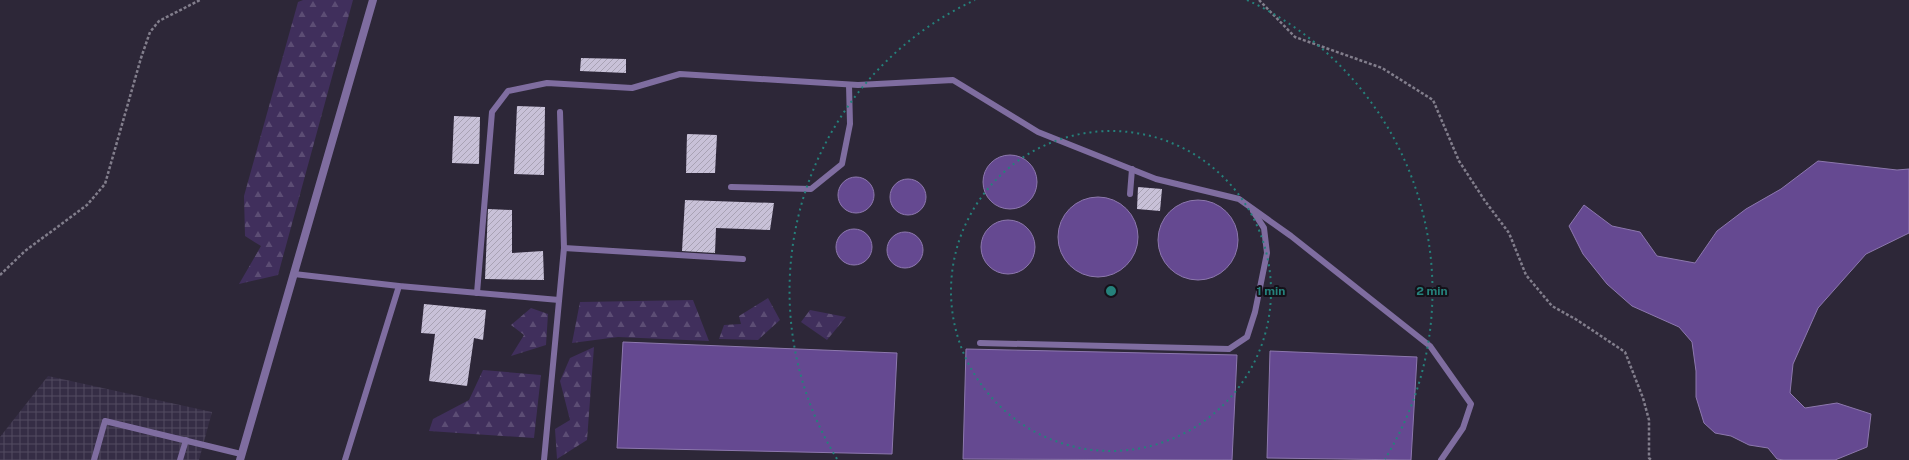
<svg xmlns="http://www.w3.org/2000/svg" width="1909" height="460" viewBox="0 0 1909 460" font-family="'Public Sans',sans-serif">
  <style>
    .industrial { fill: url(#industrial-grid) }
    .forest { fill: url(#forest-firs) }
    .water { fill: #654991; stroke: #8d78ae }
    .building { fill: url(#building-hatch) }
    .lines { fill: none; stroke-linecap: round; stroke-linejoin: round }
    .path { stroke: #827e8c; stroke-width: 2.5; stroke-dasharray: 3 2; stroke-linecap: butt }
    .service { stroke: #7f6da0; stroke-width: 6 }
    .tertiary { stroke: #7f6da0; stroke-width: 8 }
    .ring { fill: none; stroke: #25817b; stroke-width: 2; stroke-dasharray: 2 4 }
    .centre { fill: #25817b; stroke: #141119; stroke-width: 2 }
    .ring-label { font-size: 12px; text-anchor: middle; font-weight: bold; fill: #25817b; stroke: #141119; stroke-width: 4; stroke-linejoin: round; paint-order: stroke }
  </style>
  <defs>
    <pattern id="industrial-grid" width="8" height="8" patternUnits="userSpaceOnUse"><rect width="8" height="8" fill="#352d45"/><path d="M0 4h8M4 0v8" fill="none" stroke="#524b60"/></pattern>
    <pattern id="forest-firs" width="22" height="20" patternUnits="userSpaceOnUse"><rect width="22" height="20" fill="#402f5c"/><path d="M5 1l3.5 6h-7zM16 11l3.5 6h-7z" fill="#5c4d74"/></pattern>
    <pattern id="building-hatch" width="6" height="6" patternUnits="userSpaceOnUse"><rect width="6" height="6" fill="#c8c1d8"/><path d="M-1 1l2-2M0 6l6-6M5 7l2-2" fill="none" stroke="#a8a2b4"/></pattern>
  </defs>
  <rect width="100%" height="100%" fill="#2d2738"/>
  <path class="industrial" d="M48 376 212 412 199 460H0V437Z"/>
  <g class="forest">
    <path d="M303 0H353L278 275 239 284 261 246 245 236 244 196 298 2Z"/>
    <path d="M768 298 780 320 758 340 719 339 724 325 741 324 739 316Z"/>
    <path d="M693 300 709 341 618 337 572 343 580 302Z"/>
    <path d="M531 308 548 314 546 345 511 356 524 335 511 325Z"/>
    <path d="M810 310 846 317 827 340 801 322Z"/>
    <path d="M594 347 587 440 557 459 555 429 570 420 560 381 570 358Z"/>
    <path d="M483 370 541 375 534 438 429 431 433 419 469 400Z"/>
  </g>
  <g class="water">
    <circle cx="1010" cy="182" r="27"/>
    <path d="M1818 161 1897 170 1909 169V233L1866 254 1818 308 1793 364 1790 393 1805 408 1837 403 1871 414 1867 447 1835 460H1784L1777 459 1768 448 1749 445 1731 436 1715 433 1704 423 1696 397V371L1692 342 1679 327 1632 306 1607 284 1583 254 1569 226 1584 205 1612 226 1640 232 1657 256 1695 263 1717 231 1746 209 1781 189Z"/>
    <circle cx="856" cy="195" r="18"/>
    <circle cx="908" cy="197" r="18"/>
    <circle cx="1098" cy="237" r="40"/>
    <circle cx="1198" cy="240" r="40"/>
    <circle cx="1008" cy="247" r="27"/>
    <circle cx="854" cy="247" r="18"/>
    <circle cx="905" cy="250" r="18"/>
    <path d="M623 342 897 353 892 454 617 448Z"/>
    <path d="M966 349 1237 355 1232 460 963 459Z"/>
    <path d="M1270 351 1417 357 1411 460 1267 458Z"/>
  </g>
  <g class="building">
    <path d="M581 58 626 59V73L580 71Z"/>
    <path d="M517 106 545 107 544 175 514 174Z"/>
    <path d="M454 116 480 117 479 164 452 163Z"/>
    <path d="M687 134 717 135 715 173H686Z"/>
    <path d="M1138 187 1162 189 1160 211 1137 209Z"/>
    <path d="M685 200 774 203 770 230 716 228 715 253 682 251Z"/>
    <path d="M488 209 512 210V253L543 251 544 280 485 279Z"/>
    <path d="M424 304 486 310 483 340 474 338 467 386 429 381 435 334 421 333Z"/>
  </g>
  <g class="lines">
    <g class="path">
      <path d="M1259 0 1295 37 1382 68 1433 100 1459 161 1485 201 1509 233 1526 275 1552 306 1577 320 1625 352 1643 398 1649 420V458L1651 460"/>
      <path d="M0 275 25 251 87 205 105 184 141 58 150 32 159 21 200 0"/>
    </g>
    <g class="service">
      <path d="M731 187 811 189 842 164 850 124 849 85"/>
      <path d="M1130 194 1132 169"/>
      <path d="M564 248 743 259"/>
      <path d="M294 274 399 286 559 300"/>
      <path d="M477 293 492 112 508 91 547 83 632 88 680 74 858 85 953 80 1038 132 1156 179 1239 199 1291 236 1430 346 1471 404 1463 428 1441 460"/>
      <path d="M980 343 1229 349 1247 337 1255 312 1267 253 1264 228 1253 211"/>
      <path d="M94 460 105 421 241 454"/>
      <path d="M180 460 186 440"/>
      <path d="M345 460 399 286"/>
      <path d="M544 460 564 248 560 112"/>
    </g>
    <path class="tertiary" d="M240 460 373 0"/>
  </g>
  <g class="ring">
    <circle cx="1111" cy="291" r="160"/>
    <path d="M837 459A321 321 0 0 1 975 0M1247 0A321 321 0 0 1 1385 459"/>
  </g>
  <circle cx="1111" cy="291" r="6" class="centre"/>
  <g class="ring-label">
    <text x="1271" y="295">1 min</text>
    <text x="1432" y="295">2 min</text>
  </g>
</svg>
